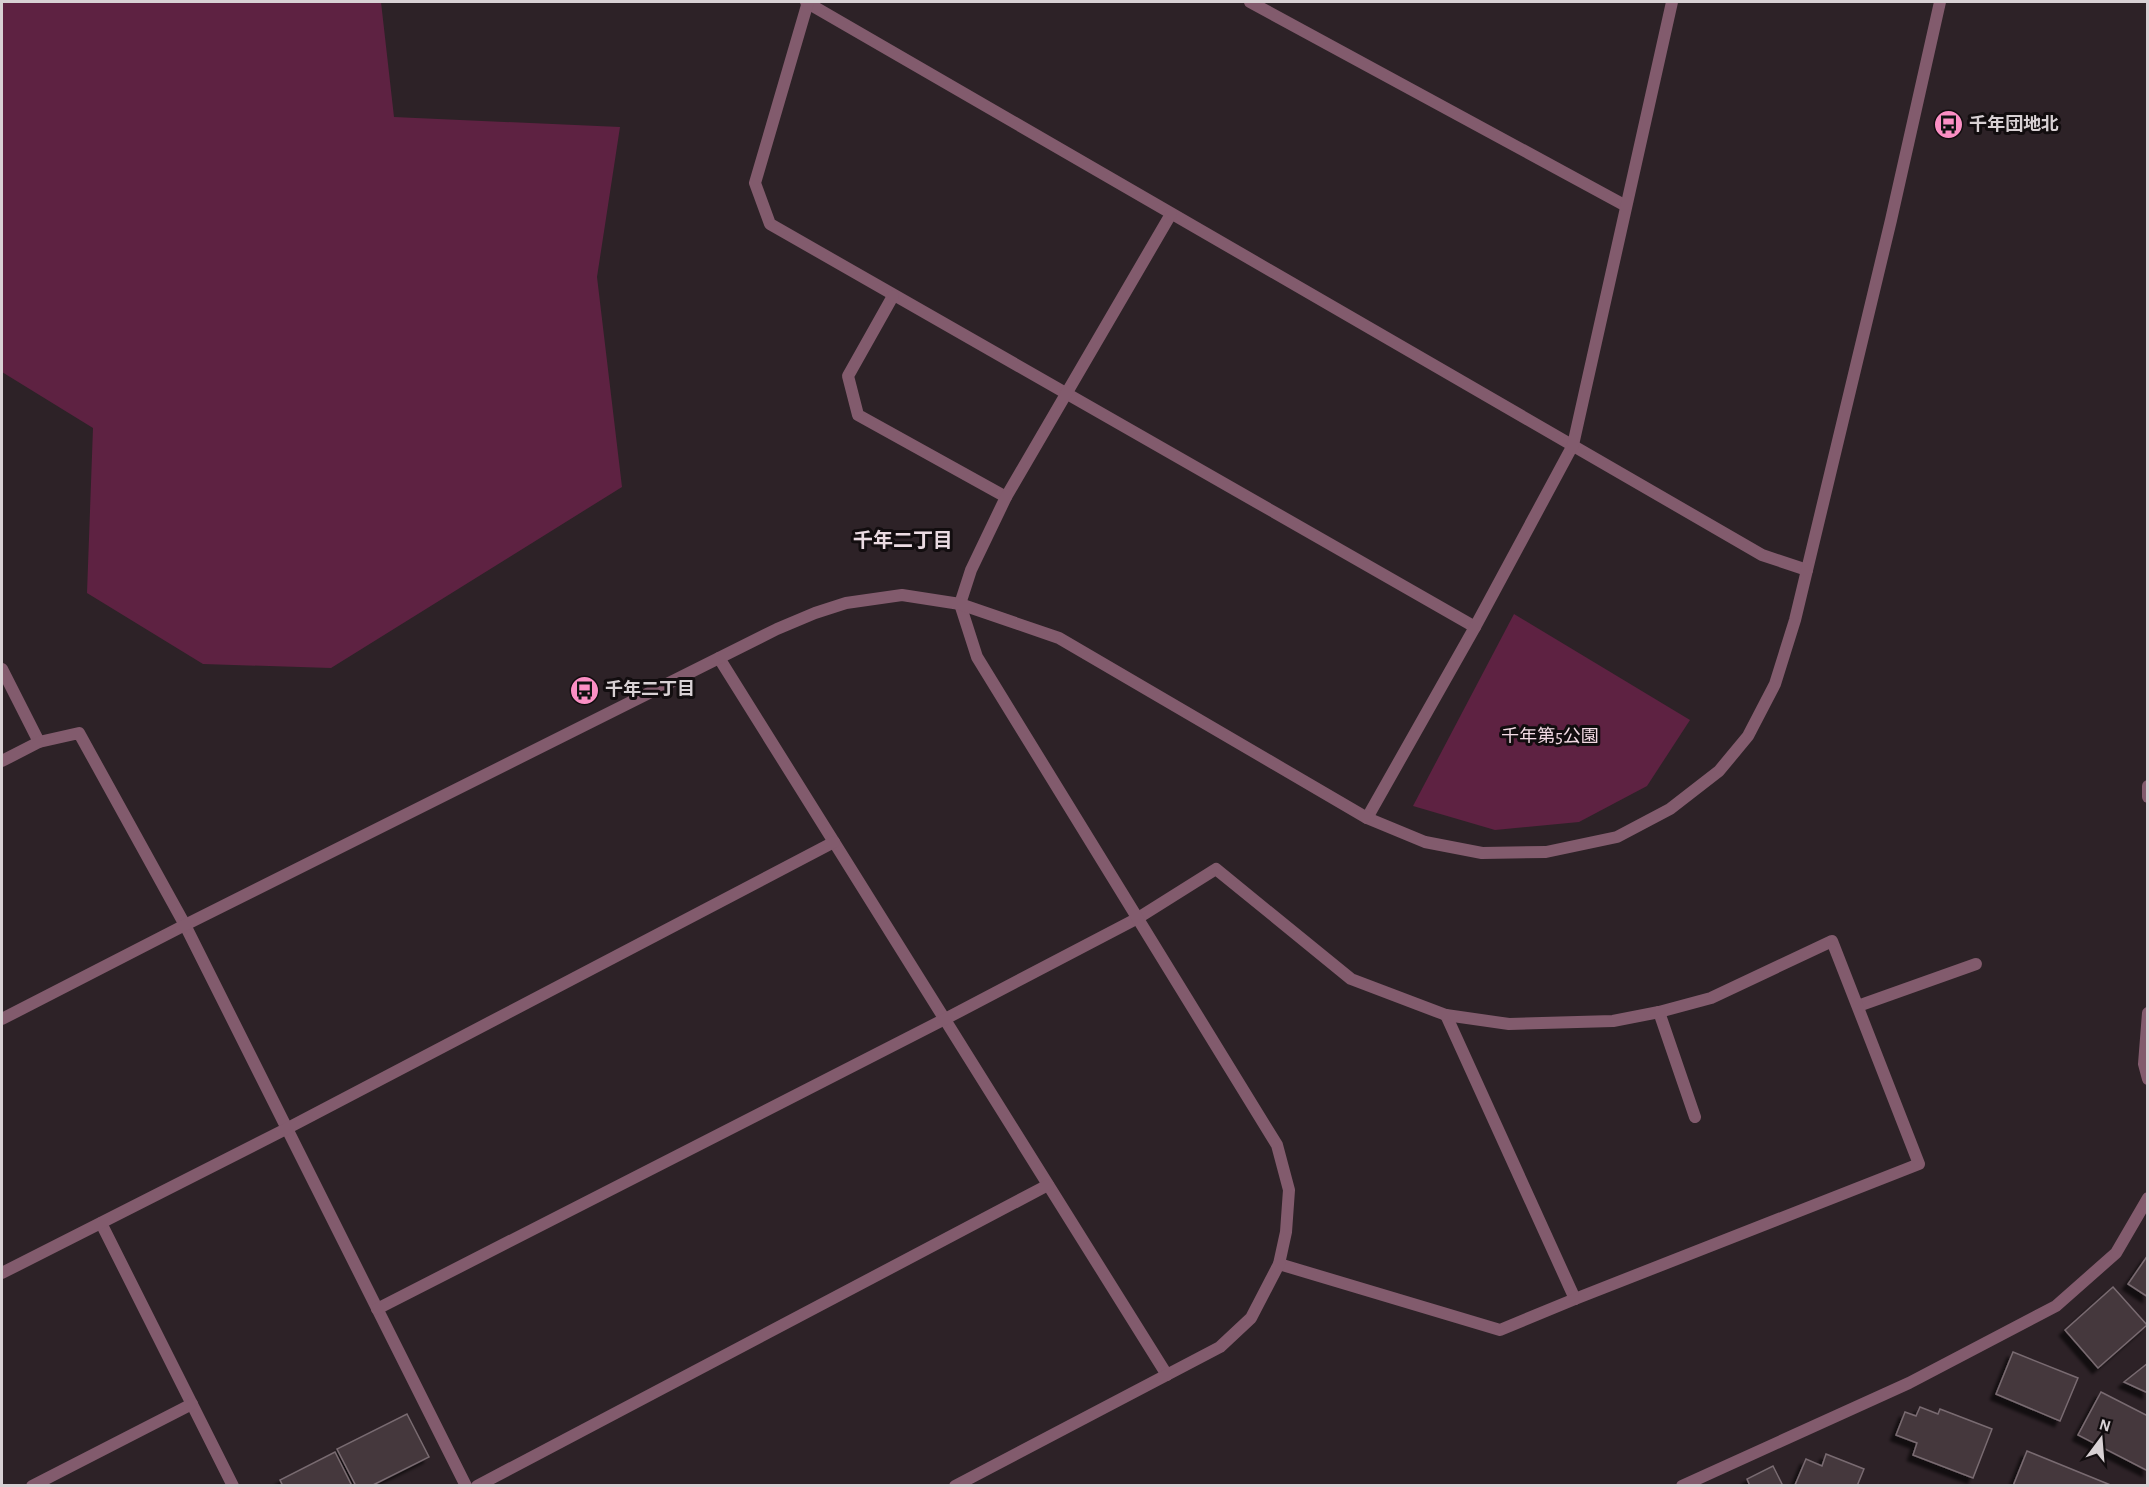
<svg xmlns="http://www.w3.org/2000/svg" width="2149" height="1487" viewBox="0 0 2149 1487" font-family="'Alegreya Sans','Noto Sans JP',sans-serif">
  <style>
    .green { fill: #5e2242 }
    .building { fill: #44383d; stroke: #796b71; stroke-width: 1.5; filter: url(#shadow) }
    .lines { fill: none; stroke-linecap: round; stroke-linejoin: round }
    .minor { stroke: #825b6d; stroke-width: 12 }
    .tertiary { stroke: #825b6d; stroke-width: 12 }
    .labels { text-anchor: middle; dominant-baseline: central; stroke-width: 6; stroke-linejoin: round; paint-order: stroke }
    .poi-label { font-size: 18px; font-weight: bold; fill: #d8d1d4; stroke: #120d0f; text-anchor: start }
    .park-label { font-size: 18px; fill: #f3dae4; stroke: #120d0f }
    .neighbourhood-label { font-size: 20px; font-weight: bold; fill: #ebdbe2; stroke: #120d0f }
  </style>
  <defs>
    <filter id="shadow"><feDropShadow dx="-5.5" dy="5.5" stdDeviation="1.5" flood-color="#0009"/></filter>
  </defs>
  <rect width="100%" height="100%" fill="#2d2227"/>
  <g class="green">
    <path d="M2 2H381L394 117 620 127 597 277 622 487 331 668 203 664 87 593 93 428 2 372Z"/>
    <path d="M1514 614 1690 720 1647 786 1579 822 1495 830 1413 806Z"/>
  </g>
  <g class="building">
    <path d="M2148 1255V1297L2128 1284Z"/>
    <path d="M2113 1287 2147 1325 2098 1368 2065 1330Z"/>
    <path d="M2013 1352 2078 1378 2060 1421 1996 1394Z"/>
    <path d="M2148 1363V1393L2124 1382Z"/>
    <path d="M2101 1392 2148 1416V1471L2078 1435Z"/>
    <path d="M1920 1407 1938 1414 1940 1409 1992 1429 1973 1478 1913 1455 1917 1443 1896 1435 1905 1412 1916 1416Z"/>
    <path d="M407 1414 429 1457 371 1486H356L337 1449Z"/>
    <path d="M2027 1451 2113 1486H2013Z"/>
    <path d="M335 1452 352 1486H283L280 1480Z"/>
    <path d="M1826 1454 1864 1469 1857 1486 1795 1485 1806 1459 1822 1466Z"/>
    <path d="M1773 1466 1783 1486H1750L1747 1479Z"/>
  </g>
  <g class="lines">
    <g class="minor">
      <path d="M806 2 1762 555 1807 570"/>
      <path d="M808 2 755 183 770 224 1475 627"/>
      <path d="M1250 2 1626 206"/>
      <path d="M893 296 848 376 858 415 1006 497"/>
      <path d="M719 658 1167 1375"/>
      <path d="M2 669 39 742"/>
      <path d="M2 761 39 742 79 733 185 925 466 1486"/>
      <path d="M2148 786V797"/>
      <path d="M1367 818 1475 627 1573 445 1672 2"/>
      <path d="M1858 1006 1976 964"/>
      <path d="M1659 1012 1695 1117"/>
      <path d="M2148 1013 2144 1064 2148 1079"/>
      <path d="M1446 1015 1575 1299"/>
      <path d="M101 1223 233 1486"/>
      <path d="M2 1273 286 1129 834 842"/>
      <path d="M377 1309 945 1019 1138 918 1216 869 1351 979 1446 1015 1509 1024 1613 1021 1659 1012 1711 998 1832 941 1919 1164 1575 1299 1500 1330 1279 1264"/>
      <path d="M32 1486 192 1404"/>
      <path d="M477 1486 1048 1185"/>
      <path d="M955 1486 1220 1347 1251 1318 1279 1264 1286 1232 1289 1190 1277 1145 977 657 960 604 971 570 1006 497 1171 214"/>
      <path d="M1682 1486 1909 1383 2056 1306 2116 1253 2148 1198"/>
    </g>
    <path class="tertiary" d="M2 1019 185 925 777 629 815 613 846 603 902 595 960 604 1059 638 1367 818 1425 842 1482 853 1546 852 1617 837 1670 809 1719 771 1748 736 1775 684 1795 620 1891 220 1940 2"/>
  </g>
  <defs>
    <symbol id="bus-disc" viewBox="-11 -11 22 22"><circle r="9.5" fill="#fb8fc4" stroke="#120d0f"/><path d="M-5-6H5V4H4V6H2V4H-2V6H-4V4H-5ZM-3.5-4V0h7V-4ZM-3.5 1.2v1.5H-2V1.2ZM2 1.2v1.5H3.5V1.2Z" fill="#111"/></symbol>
  </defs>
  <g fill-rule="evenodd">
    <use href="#bus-disc" x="1932" y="108" width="33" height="33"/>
    <use href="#bus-disc" x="568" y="674" width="33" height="33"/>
  </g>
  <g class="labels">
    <g class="poi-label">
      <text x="1969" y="125">千年団地北</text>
      <text x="605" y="690">千年二丁目</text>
    </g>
    <g class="park-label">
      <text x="1550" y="737">千年第5公園</text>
    </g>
    <g class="neighbourhood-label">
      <text x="903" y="541">千年二丁目</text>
    </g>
  </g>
  <rect width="2149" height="1487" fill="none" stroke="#d8d1d4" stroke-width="6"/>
  <g transform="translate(2101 1439) rotate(16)" stroke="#120d0f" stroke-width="4.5" paint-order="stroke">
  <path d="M0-4.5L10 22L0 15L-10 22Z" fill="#d8d1d4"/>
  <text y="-9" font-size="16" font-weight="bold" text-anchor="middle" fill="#d8d1d4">N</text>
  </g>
</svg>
